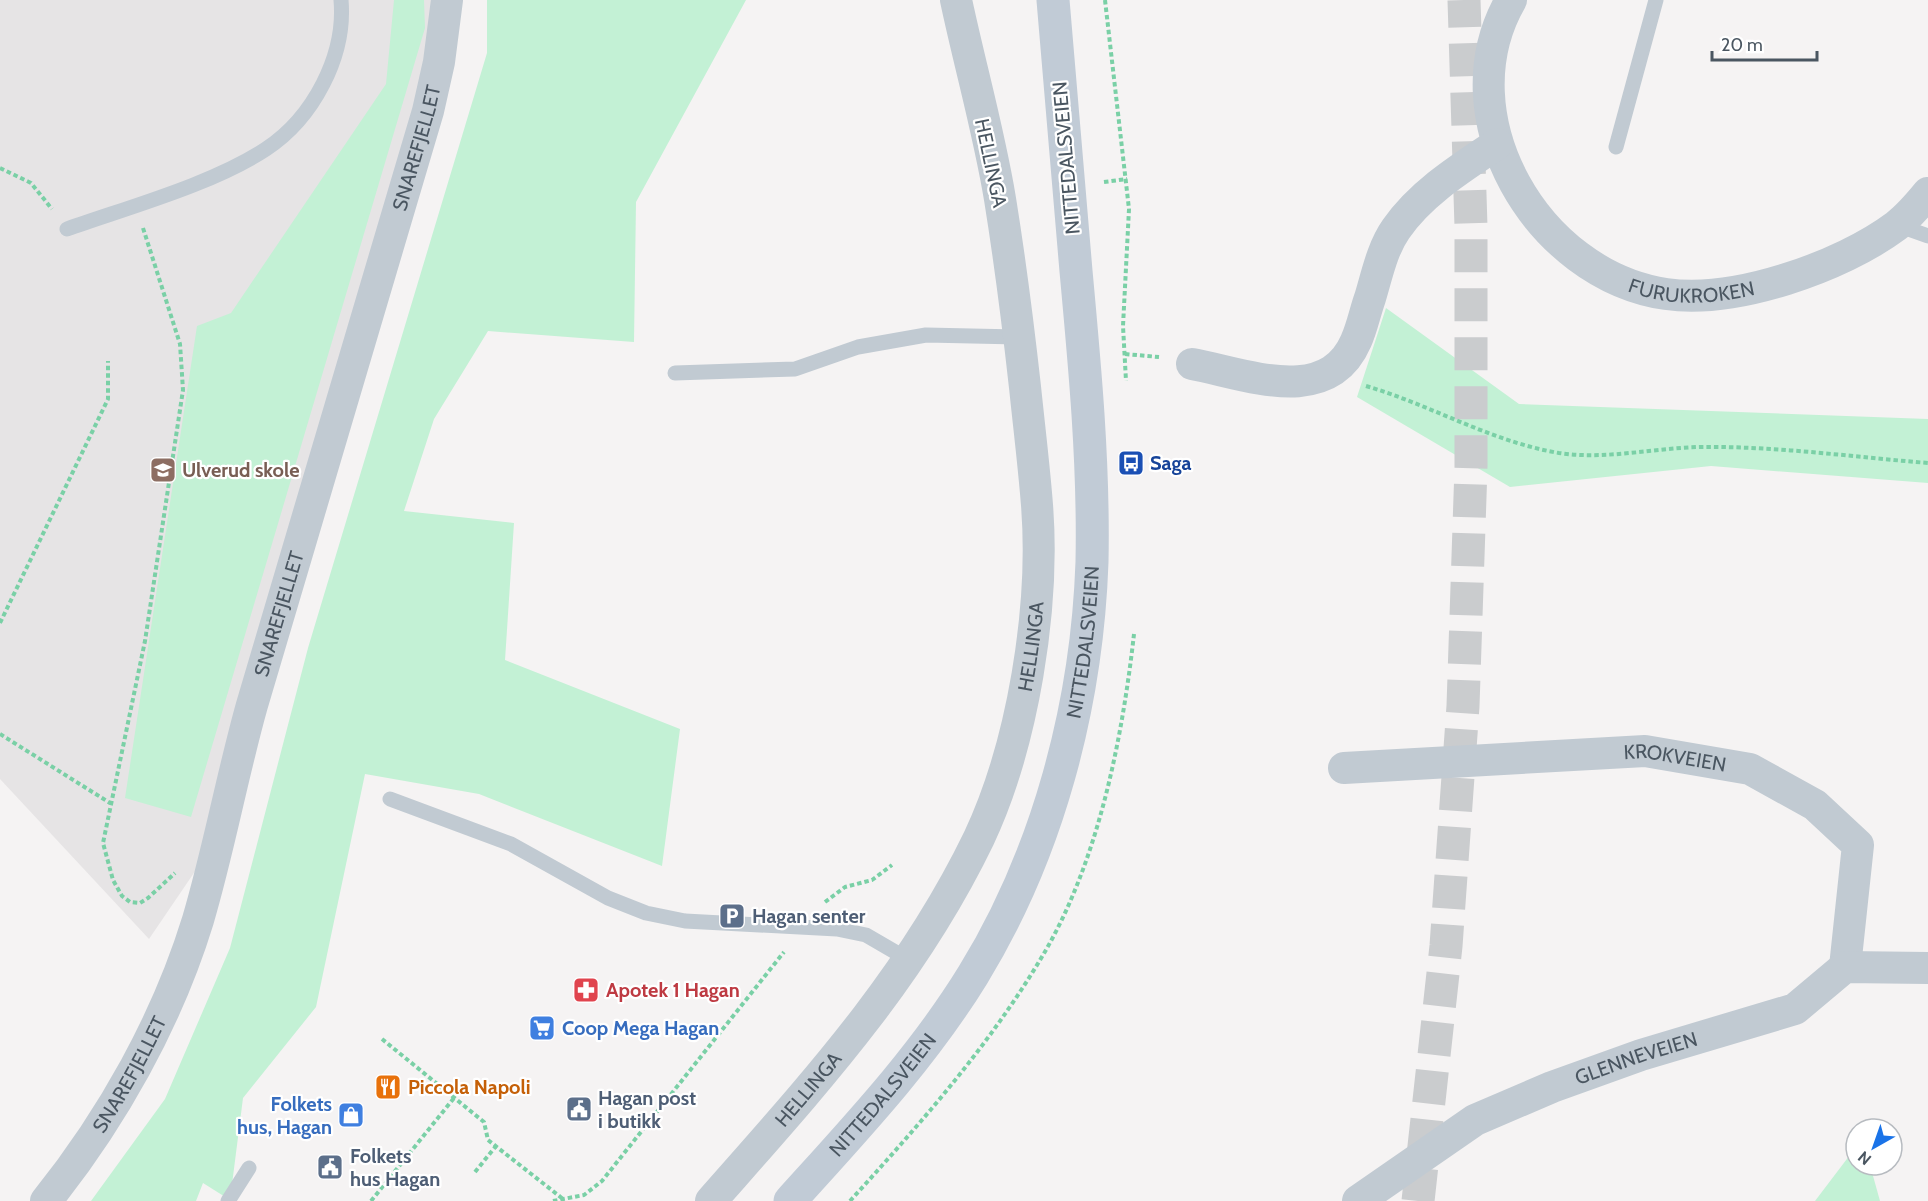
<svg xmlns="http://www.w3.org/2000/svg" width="1928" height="1201" viewBox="0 0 1928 1201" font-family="Cabin,sans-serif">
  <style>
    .education { fill: #e6e4e5 }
    .green { fill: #c3f1d5 }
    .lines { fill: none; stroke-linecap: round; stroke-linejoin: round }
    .highway-tunnel { stroke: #caccce; stroke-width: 33; stroke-dasharray: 33 16; stroke-linecap: butt }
    .path { stroke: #7ad0a6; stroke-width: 4; stroke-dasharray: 4.5 3; stroke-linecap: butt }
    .lane { stroke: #c1cad2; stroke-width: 15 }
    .street { stroke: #c1cad2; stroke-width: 32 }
    .secondary { stroke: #c1cbd6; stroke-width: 33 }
    .labels { text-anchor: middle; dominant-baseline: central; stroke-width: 4.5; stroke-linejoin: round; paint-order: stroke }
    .street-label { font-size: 20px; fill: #4a5661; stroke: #fff }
    .transit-label { font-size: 20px; font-weight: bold; fill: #164399; stroke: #fff; text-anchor: start }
    .education-label { font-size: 20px; font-weight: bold; fill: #785e54; stroke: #fff; text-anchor: start }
    .service-label { font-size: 20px; font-weight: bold; fill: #4e5e75; stroke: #fff; text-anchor: start }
    .health-label { font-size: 20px; font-weight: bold; fill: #be3a42; stroke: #fff; text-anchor: start }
    .shop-label { font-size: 20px; font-weight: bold; fill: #366cbe; stroke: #fff; text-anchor: start }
    .food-label { font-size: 20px; font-weight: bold; fill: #c56008; stroke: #fff; text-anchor: start }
  </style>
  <rect width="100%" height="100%" fill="#f5f3f3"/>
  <path class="education" d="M0 0H438L442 21 217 839 149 939 0 779Z"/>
  <g class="green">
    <path d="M394 0H424L425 28 191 817 125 798 197 326 231 313 386 84Z"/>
    <path d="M487 0H746L636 202 634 342 488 331 434 419 404 511 514 523 505 660 680 729 662 866 479 794 365 774 316 1007 243 1098 230 1200 203 1183 196 1201H91L165 1099 230 948 308 648 487 53Z"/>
    <path d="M1386 308 1519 404 1928 419V483L1711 466 1510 487 1357 397Z"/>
    <path d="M1856 1147V1165H1870L1880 1201H1815Z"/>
  </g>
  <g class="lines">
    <path class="highway-tunnel" d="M1418 1201 1446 946 1463 706 1471 467V227L1464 0"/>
    <g class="path">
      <path d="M1105 0 1129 209 1123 326 1126 381"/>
      <path d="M0 168 31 183 52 209"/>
      <path d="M1104 182 1127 179"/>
      <path d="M143 228 180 344 183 390 145 641 103 843 113 880 122 896 130 902 140 903 148 898 175 873"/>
      <path d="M1125 354 1159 357"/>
      <path d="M1366 386C1431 405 1492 442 1559 453 1607 460 1653 448 1700 447 1776 446 1853 457 1928 463"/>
      <path d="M0 623 108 399V361"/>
      <path d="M0 734 110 803"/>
      <path d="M825 902 845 887 872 880 892 865"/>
      <path d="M382 1039 484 1122 488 1140 563 1199"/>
      <path d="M475 1172 496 1146"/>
      <path d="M371 1201 454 1098"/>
      <path d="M553 1201 584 1195 602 1181 784 952"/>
      <path d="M850 1201C920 1124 990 1045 1043 955 1098 862 1122 741 1134 634"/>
    </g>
    <g class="lane">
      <path d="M1616 147 1656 0"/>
      <path d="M1897 225 1928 236"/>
      <path d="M67 229C129 207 213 184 266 149 313 118 346 56 341 0"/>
      <path d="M675 373 795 369 858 347 926 335 1019 337"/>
      <path d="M390 799 511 844 608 898 646 913 685 921 837 929 866 935 909 960"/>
      <path d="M228 1201 249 1168"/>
    </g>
    <g class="street">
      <path id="s1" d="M1511 0C1444 116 1537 275 1666 294 1735 304 1841 267 1896 226 1908 217 1919 204 1928 193"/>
      <path d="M1192 364C1246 374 1327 408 1356 341 1362 328 1365 312 1370 298 1377 275 1382 249 1396 229 1421 193 1461 168 1497 144"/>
      <path id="s2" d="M1344 768 1645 751 1750 769 1815 805 1858 845 1845 967"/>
      <path id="s3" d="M46 1201C112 1119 167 1021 198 920 219 849 232 776 252 705 310 507 370 309 428 111L439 62 447 0"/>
      <path id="s4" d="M711 1201C813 1085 911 979 979 838 1023 744 1045 608 1037 505 1034 466 1029 426 1025 387 1018 324 1010 261 1000 199 989 132 970 66 956 0"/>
      <path id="s5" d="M1358 1201 1475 1120 1552 1087 1641 1055 1795 1009 1845 967 1928 968"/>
    </g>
    <path class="secondary" id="s6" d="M790 1201C855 1129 922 1058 973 975 1048 853 1087 705 1092 562 1094 465 1085 368 1076 271 1068 181 1061 90 1053 0"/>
  </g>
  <defs>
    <symbol id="bus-square" viewBox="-11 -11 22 22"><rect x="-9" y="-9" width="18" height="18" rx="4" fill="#1a4fb4" stroke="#fff"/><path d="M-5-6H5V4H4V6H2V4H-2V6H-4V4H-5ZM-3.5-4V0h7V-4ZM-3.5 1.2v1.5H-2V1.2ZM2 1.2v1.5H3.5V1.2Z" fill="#fff"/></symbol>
    <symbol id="school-square" viewBox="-11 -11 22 22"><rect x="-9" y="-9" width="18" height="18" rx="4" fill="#8d6e63" stroke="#fff"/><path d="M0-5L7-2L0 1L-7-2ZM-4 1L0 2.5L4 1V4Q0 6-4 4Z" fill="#fff"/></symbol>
    <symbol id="parking-square" viewBox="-11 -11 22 22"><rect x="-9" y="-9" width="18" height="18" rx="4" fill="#5c6f8a" stroke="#fff"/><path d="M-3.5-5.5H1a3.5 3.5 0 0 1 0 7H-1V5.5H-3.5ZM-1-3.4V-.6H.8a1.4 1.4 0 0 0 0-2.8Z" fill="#fff"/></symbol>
    <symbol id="pharmacy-square" viewBox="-11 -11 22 22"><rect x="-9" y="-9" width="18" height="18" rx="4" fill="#e0444e" stroke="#fff"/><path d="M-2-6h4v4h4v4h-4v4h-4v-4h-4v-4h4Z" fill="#fff"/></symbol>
    <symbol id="supermarket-square" viewBox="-11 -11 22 22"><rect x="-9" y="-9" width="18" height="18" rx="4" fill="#3f7fe0" stroke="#fff"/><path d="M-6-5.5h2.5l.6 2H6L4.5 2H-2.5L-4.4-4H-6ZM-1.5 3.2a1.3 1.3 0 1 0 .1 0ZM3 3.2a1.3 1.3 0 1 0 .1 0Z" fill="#fff"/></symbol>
    <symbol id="restaurant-square" viewBox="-11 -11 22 22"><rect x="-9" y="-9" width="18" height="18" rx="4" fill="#e8710a" stroke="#fff"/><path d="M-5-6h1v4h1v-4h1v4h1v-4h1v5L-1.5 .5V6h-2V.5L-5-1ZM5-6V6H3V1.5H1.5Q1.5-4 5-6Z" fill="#fff"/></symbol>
    <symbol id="civic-square" viewBox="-11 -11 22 22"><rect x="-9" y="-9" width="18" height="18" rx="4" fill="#5c6f8a" stroke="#fff"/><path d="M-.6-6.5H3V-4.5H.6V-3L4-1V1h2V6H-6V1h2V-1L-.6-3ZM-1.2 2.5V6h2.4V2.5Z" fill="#fff"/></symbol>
    <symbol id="shop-square" viewBox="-11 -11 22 22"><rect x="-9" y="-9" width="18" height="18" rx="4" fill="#3f7fe0" stroke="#fff"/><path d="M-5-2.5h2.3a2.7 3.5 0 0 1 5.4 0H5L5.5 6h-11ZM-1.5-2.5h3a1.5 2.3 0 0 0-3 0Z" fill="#fff"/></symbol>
  </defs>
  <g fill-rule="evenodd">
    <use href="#bus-square" x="1116" y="448" width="30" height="30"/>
    <use href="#school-square" x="148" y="455" width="30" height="30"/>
    <use href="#parking-square" x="717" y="901" width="30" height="30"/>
    <use href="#pharmacy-square" x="571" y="975" width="30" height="30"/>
    <use href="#supermarket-square" x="527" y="1013" width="30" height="30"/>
    <use href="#restaurant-square" x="373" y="1072" width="30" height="30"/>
    <use href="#civic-square" x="564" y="1094" width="30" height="30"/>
    <use href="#shop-square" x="336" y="1100" width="30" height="30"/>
    <use href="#civic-square" x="315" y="1152" width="30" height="30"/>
  </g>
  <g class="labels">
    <g class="street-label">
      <text stroke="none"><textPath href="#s3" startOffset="1124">SNAREFJELLET</textPath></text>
      <text transform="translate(1066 158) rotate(-95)">NITTEDALSVEIEN</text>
      <text transform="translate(991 163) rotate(78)">HELLINGA</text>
      <text stroke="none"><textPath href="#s1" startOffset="411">FURUKROKEN</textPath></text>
      <text stroke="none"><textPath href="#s3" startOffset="638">SNAREFJELLET</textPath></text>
      <text stroke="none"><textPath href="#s6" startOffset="645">NITTEDALSVEIEN</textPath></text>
      <text stroke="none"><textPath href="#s4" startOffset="652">HELLINGA</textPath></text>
      <text stroke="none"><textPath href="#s2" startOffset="332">KROKVEIEN</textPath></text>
      <text stroke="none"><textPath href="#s5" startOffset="315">GLENNEVEIEN</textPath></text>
      <text stroke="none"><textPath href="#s3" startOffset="152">SNAREFJELLET</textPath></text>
      <text stroke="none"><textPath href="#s4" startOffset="148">HELLINGA</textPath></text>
      <text stroke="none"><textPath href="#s6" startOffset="141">NITTEDALSVEIEN</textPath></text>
    </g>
    <g class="transit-label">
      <text x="1150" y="463">Saga</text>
    </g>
    <g class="education-label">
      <text x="182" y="470">Ulverud skole</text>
    </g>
    <g class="service-label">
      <text x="752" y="916">Hagan senter</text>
      <text x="598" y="1098">Hagan post<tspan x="598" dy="23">i butikk</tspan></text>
      <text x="350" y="1156">Folkets<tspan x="350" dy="23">hus Hagan</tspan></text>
    </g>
    <g class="health-label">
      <text x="606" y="990">Apotek 1 Hagan</text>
    </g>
    <g class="shop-label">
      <text x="562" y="1028">Coop Mega Hagan</text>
      <text x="332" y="1104" text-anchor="end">Folkets<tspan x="332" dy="23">hus, Hagan</tspan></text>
    </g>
    <g class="food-label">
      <text x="408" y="1087">Piccola Napoli</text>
    </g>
  </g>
  <g transform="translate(1874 1147) rotate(220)"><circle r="28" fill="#ffffff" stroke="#b7bbc0" stroke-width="1.5"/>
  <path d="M0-4.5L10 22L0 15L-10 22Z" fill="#1a73e8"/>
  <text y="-9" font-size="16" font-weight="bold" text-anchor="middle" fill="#4a5661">N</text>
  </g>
  <path d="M1712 51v9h105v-9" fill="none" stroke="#4a5661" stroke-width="3"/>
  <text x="1721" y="51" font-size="18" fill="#4a5661" stroke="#ffffff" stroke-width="4.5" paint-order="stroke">20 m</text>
</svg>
